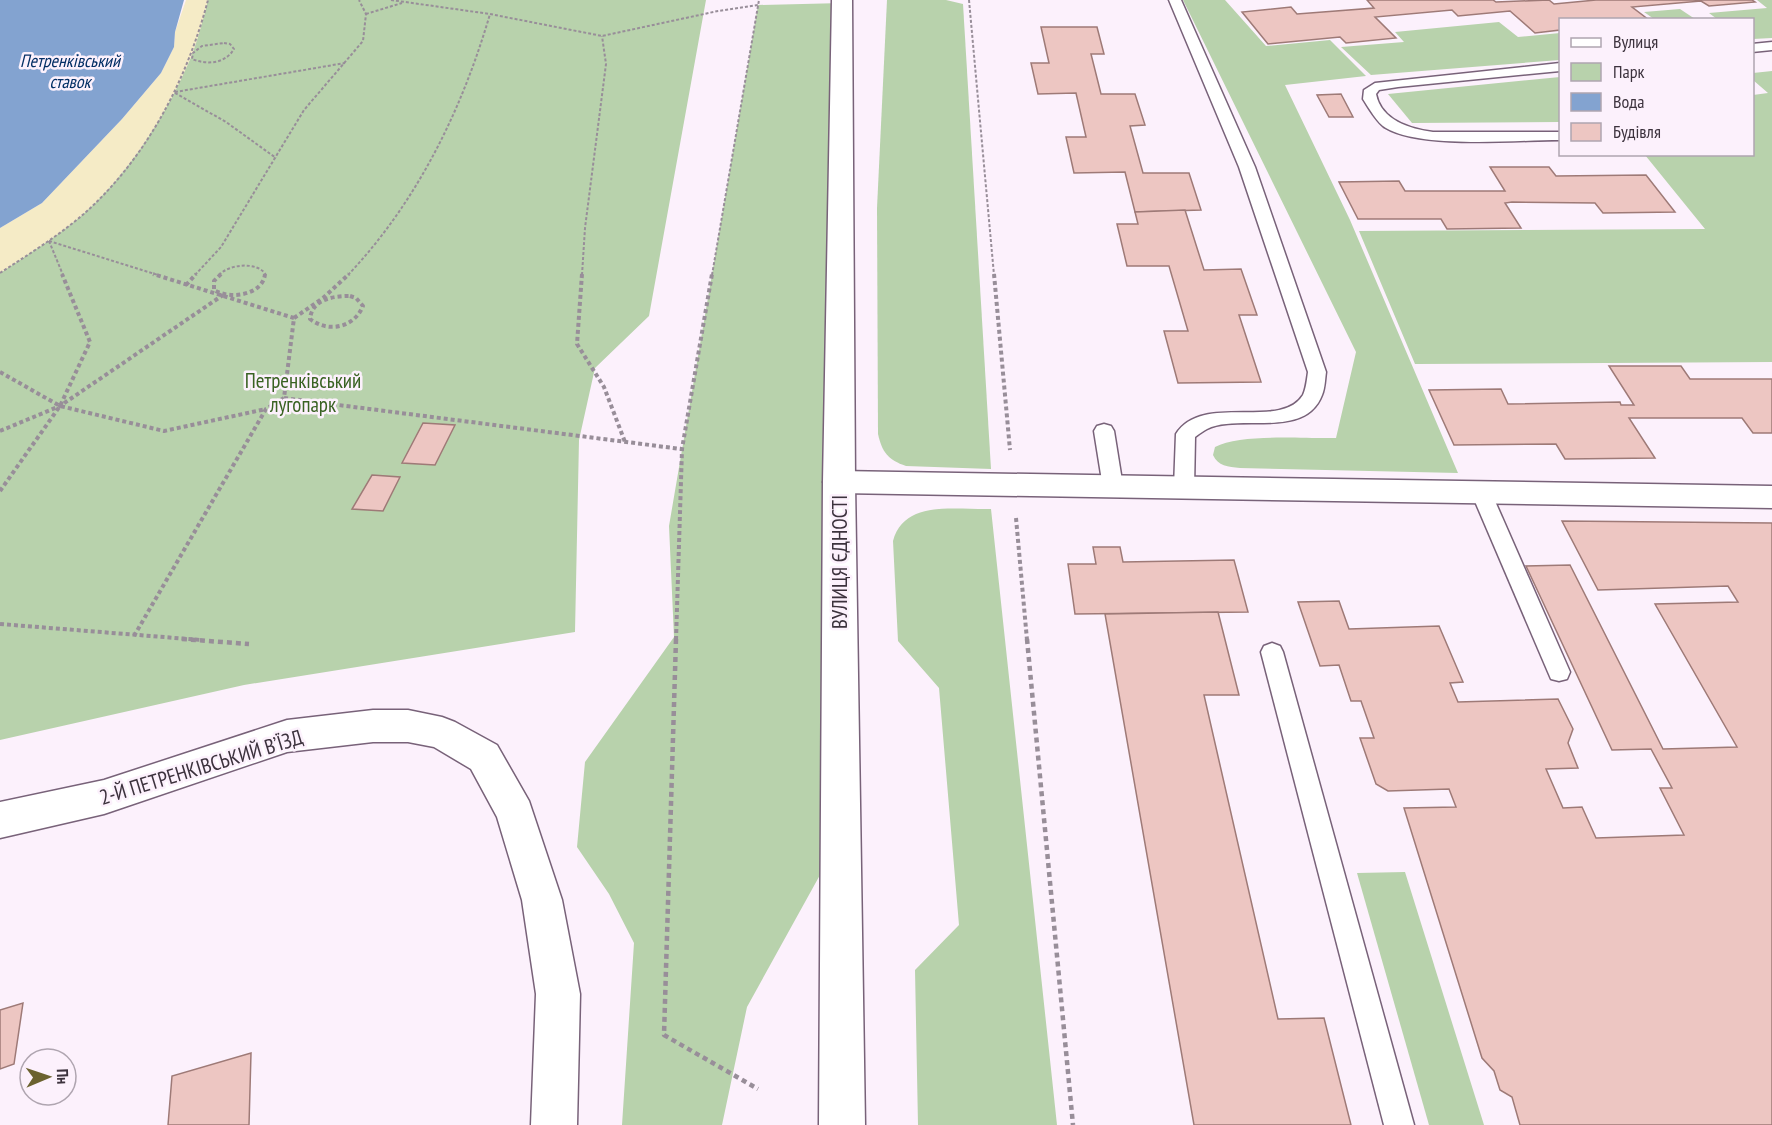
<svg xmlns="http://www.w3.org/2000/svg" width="1772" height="1125" viewBox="0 0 1772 1125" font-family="'PT Sans Narrow',sans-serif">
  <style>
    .green { fill: #b8d2ac }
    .sand { fill: #f5ebc6 }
    .water { fill: #83a3d0 }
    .building { fill: #edc6c2; stroke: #9e7a77; stroke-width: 1.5 }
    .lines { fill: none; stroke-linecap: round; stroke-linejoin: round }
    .lane-casing { stroke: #786279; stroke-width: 3 }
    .street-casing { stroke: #786279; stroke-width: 3 }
    .secondary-casing { stroke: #786279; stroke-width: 3 }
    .path-far2 { stroke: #988e99; stroke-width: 2; stroke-dasharray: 3 2; stroke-linecap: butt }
    .path-far1 { stroke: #988e99; stroke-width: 4; stroke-dasharray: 4 3; stroke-linecap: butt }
    .path { stroke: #988e99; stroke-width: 4.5; stroke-dasharray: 5 4; stroke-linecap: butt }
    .lane { fill: #fff; fill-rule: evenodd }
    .street { fill: #fff; fill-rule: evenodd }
    .secondary { fill: #fff; fill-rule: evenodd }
    .labels { text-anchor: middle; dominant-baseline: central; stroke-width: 5; stroke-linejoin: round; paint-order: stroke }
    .far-water-label { font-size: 18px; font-style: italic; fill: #042f65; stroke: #fcf1fc }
    .park-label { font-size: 21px; fill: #396222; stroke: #fcf1fc }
    .street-label { font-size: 21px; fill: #3c323d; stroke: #fcf1fc }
  </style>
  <rect width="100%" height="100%" fill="#fcf1fc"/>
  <g class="green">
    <path d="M208 0H706L649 316 595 368 579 440 575 632 244 685 0 740V273C33 251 68 230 96 202 136 162 169 109 191 57 198 39 203 19 208 0Z"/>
    <path d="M887 0H946L963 4 991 469 906 466C888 460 882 452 878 434L877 208Z"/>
    <path d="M1183 0H1225L1266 46 1330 40 1366 76 1285 85 1350 220 1458 473 1240 468C1228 467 1218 466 1213 455L1215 447C1241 433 1305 439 1336 438L1356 352Z"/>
    <path d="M1757 0H1772V38L1753 39 1752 20 1717 19 1709 13 1767 8Z"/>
    <path d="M843 3 841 837 747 1007 722 1125H622L634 943 609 894 577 847 585 762 674 637 669 526 758 5Z"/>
    <path d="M1680 9 1695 19H1654L1644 12Z"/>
    <path d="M1499 22 1518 37 1560 33V60L1371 75 1341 47 1404 42 1395 32Z"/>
    <path d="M1772 71V362L1415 364 1359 231 1705 229 1645 155 1752 154 1753 95 1768 93 1753 80V73Z"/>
    <path d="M1560 77V122L1412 123 1388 94Z"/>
    <path d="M991 509 1057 1125H918L915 970 959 925 939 688 898 641 893 541C904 499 956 510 991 509Z"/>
    <path d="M1405 872 1484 1125H1429L1357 873Z"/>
  </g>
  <path class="sand" d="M186 0H208C203 19 198 39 191 57 169 109 136 162 96 202 68 230 33 251 0 273V228L42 203 122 119 161 73 174 47 175 32Z"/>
  <path class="water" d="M0 0H184L175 32 174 47 161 73 122 119 42 203 0 228Z"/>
  <g class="building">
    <path d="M1367 0H1493L1496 2 1549 0 1554 4 1596 0H1752L1755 2 1709 6 1701 1 1632 7 1649 20H1560V30L1535 33 1510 11 1458 16 1452 10 1375 17 1396 38 1346 43 1340 37 1268 44 1242 12 1291 7 1297 14 1374 8Z"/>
    <path d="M1041 27H1097L1104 54H1091L1101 94H1135L1145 125 1130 126 1143 173H1189L1201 210 1135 212 1125 172 1074 173 1066 137H1086L1076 93 1038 94 1031 63H1049Z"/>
    <path d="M1341 94 1353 117H1329L1317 95Z"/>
    <path d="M1490 167H1549L1556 176 1646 175 1675 212 1603 213 1595 203 1512 202 1505 203 1521 228 1447 229 1441 219H1358L1339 182 1399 181 1405 191H1505Z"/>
    <path d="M1185 210 1204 270 1241 269 1257 315H1239L1261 382 1178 383 1164 331H1188L1169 266H1127L1117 224H1138L1135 212Z"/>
    <path d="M1609 366H1681L1690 379H1772V433H1753L1742 418H1629L1655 458 1565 459 1556 444 1454 445 1429 390 1501 389 1508 404 1620 402 1621 405H1634Z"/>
    <path d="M423 423 455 425 435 465 402 463Z"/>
    <path d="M372 475 400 477 383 511 352 509Z"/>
    <path d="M1562 521 1772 523V1125H1520L1512 1097 1500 1090 1494 1071 1482 1058 1404 808 1456 807 1449 789 1388 791 1376 784 1360 738H1374L1361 701H1351L1339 665 1320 666 1298 602 1339 601 1349 629 1439 626 1463 682 1450 683 1458 702 1558 699 1573 729 1568 743 1578 768 1546 769 1563 808 1582 807 1596 838 1684 835 1660 788H1672L1651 749 1612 750 1526 566 1570 565 1663 749 1737 747 1655 604 1738 602 1728 586 1598 590Z"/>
    <path d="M1093 547H1120L1123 562 1234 560 1248 612 1075 614 1068 564H1096Z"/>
    <path d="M1218 612 1239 695H1204L1278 1019 1324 1018 1351 1125H1194L1105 614Z"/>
    <path d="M23 1003 14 1064 0 1069V1010Z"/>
    <path d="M251 1053 249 1125H168L172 1076Z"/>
  </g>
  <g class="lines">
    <defs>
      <g id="lane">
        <path d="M1169 0H1181L1255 167 1326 372C1325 379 1325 388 1322 395 1305 440 1239 413 1207 429 1203 431 1199 434 1195 437L1194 488 1191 493 1184 495 1177 493 1174 488 1176 434C1202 392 1281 431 1303 395 1306 389 1307 379 1308 372L1239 167Z"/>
        <path d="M1772 42V50L1752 52V44Z"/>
        <path d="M1560 63V71L1398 87 1379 90 1376 94C1381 120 1410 129 1433 132H1560V140C1517 140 1421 149 1386 128 1377 123 1369 108 1363 99L1364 90 1375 83Z"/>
        <path d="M1104 424 1111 426 1114 431 1123 487 1120 492 1113 494 1106 492 1103 487 1094 431 1097 426Z"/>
        <path d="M1481 485 1488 487 1491 492 1570 672 1567 679 1559 681 1551 679 1548 672 1471 492 1474 487Z"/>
        <path d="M1272 643 1280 646 1283 652 1414 1125H1384L1261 652 1264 646Z"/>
      </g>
      <g id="street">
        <path d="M839 471 1772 486V508L839 493 828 490 823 482 828 474Z"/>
        <path d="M373 710H408L442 717 455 722 497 745 529 801 562 900 580 994 577 1125H531L536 994 522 900 497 817 471 769 434 747 408 742H373L287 752 104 814 0 838V802L104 780 287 720Z"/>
      </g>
      <path id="secondary" d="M832 0H852L855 482 865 1125H819L823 482Z"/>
    </defs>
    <use href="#lane" class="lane-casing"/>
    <use href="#street" class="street-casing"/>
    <use href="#secondary" class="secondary-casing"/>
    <g class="path-far2">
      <path d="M391 0 490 14 602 36 718 11 758 5"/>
      <path d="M969 0 994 275"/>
      <path d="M366 14 402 3"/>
      <path d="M224 43 230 44 234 49C225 64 207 65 192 59L193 53 202 46Z"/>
      <path d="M175 92 345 63"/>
      <path d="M175 93 226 122 276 158"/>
      <path d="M49 241 158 275"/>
      <path d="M49 241 63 275"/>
      <path d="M0 273C29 254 60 235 86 212 148 156 187 79 208 0"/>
      <path d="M195 275 221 247 304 110 363 41 366 14 359 0"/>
      <path d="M219 275C229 264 258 261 266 275"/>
      <path d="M348 275C417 202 462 110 490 14"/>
      <path d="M582 275 585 228 606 64 602 36"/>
      <path d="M712 275 759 0"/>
    </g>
    <g class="path-far1">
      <path d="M221 274 214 281V290C230 300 263 295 265 274"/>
      <path d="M582 274 577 344 604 387 625 442"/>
      <path d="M994 274 1010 450"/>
      <path d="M186 285 196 274"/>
      <path d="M350 296 356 298 363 306C354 328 328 333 310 319 312 299 333 296 350 296Z"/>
      <path d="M294 318 323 298 349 274"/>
      <path d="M0 372 60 406 164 431 266 409"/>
      <path d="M284 398 681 449"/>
      <path d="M0 431 60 406 223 295"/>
      <path d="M0 491 60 406 90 342 62 274"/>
      <path d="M1016 518 1027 640"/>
      <path d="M0 624 201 640"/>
      <path d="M134 636 266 409 284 398 294 318 153 274"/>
      <path d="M676 640 682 449 712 274"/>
    </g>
    <g class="path">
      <path d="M182 639 249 644"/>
      <path d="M676 639 664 1035 758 1089"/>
      <path d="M1027 639 1073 1125"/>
    </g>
    <use href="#lane" class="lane"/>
    <use href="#street" class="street"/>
    <use href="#secondary" class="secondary"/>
  </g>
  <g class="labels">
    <g class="far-water-label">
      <text x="70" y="60">Петренківський<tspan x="70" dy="21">ставок</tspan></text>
    </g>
    <g class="park-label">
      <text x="303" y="380">Петренківський<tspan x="303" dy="24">лугопарк</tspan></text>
    </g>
    <g class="street-label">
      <text transform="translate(839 562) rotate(-90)">ВУЛИЦЯ ЄДНОСТІ</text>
      <text transform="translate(201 767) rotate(-17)">2-Й ПЕТРЕНКІВСЬКИЙ В’ЇЗД</text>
    </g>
  </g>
  <rect x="1559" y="18" width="195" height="138" fill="#fcf1fc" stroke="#afa5b0" stroke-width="1.5"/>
  <rect x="1571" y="38" width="30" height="9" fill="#ffffff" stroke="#afa5b0" stroke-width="1.5"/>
  <text x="1613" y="48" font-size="18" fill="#3c323d">Вулиця</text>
  <rect x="1571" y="63" width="30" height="18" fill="#b8d2ac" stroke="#afa5b0" stroke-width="1.5"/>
  <text x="1613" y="78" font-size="18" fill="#3c323d">Парк</text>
  <rect x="1571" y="93" width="30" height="18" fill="#83a3d0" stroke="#afa5b0" stroke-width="1.5"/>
  <text x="1613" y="108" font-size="18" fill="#3c323d">Вода</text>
  <rect x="1571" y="123" width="30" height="18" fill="#edc6c2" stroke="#afa5b0" stroke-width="1.5"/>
  <text x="1613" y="138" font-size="18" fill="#3c323d">Будівля</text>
  <g transform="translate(48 1077) rotate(88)"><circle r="28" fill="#fcf1fc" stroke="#afa5b0" stroke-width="1.5"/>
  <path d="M0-4.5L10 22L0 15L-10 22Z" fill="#6b622f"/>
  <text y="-9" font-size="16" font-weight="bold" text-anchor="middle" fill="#3c323d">Пн</text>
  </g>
</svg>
